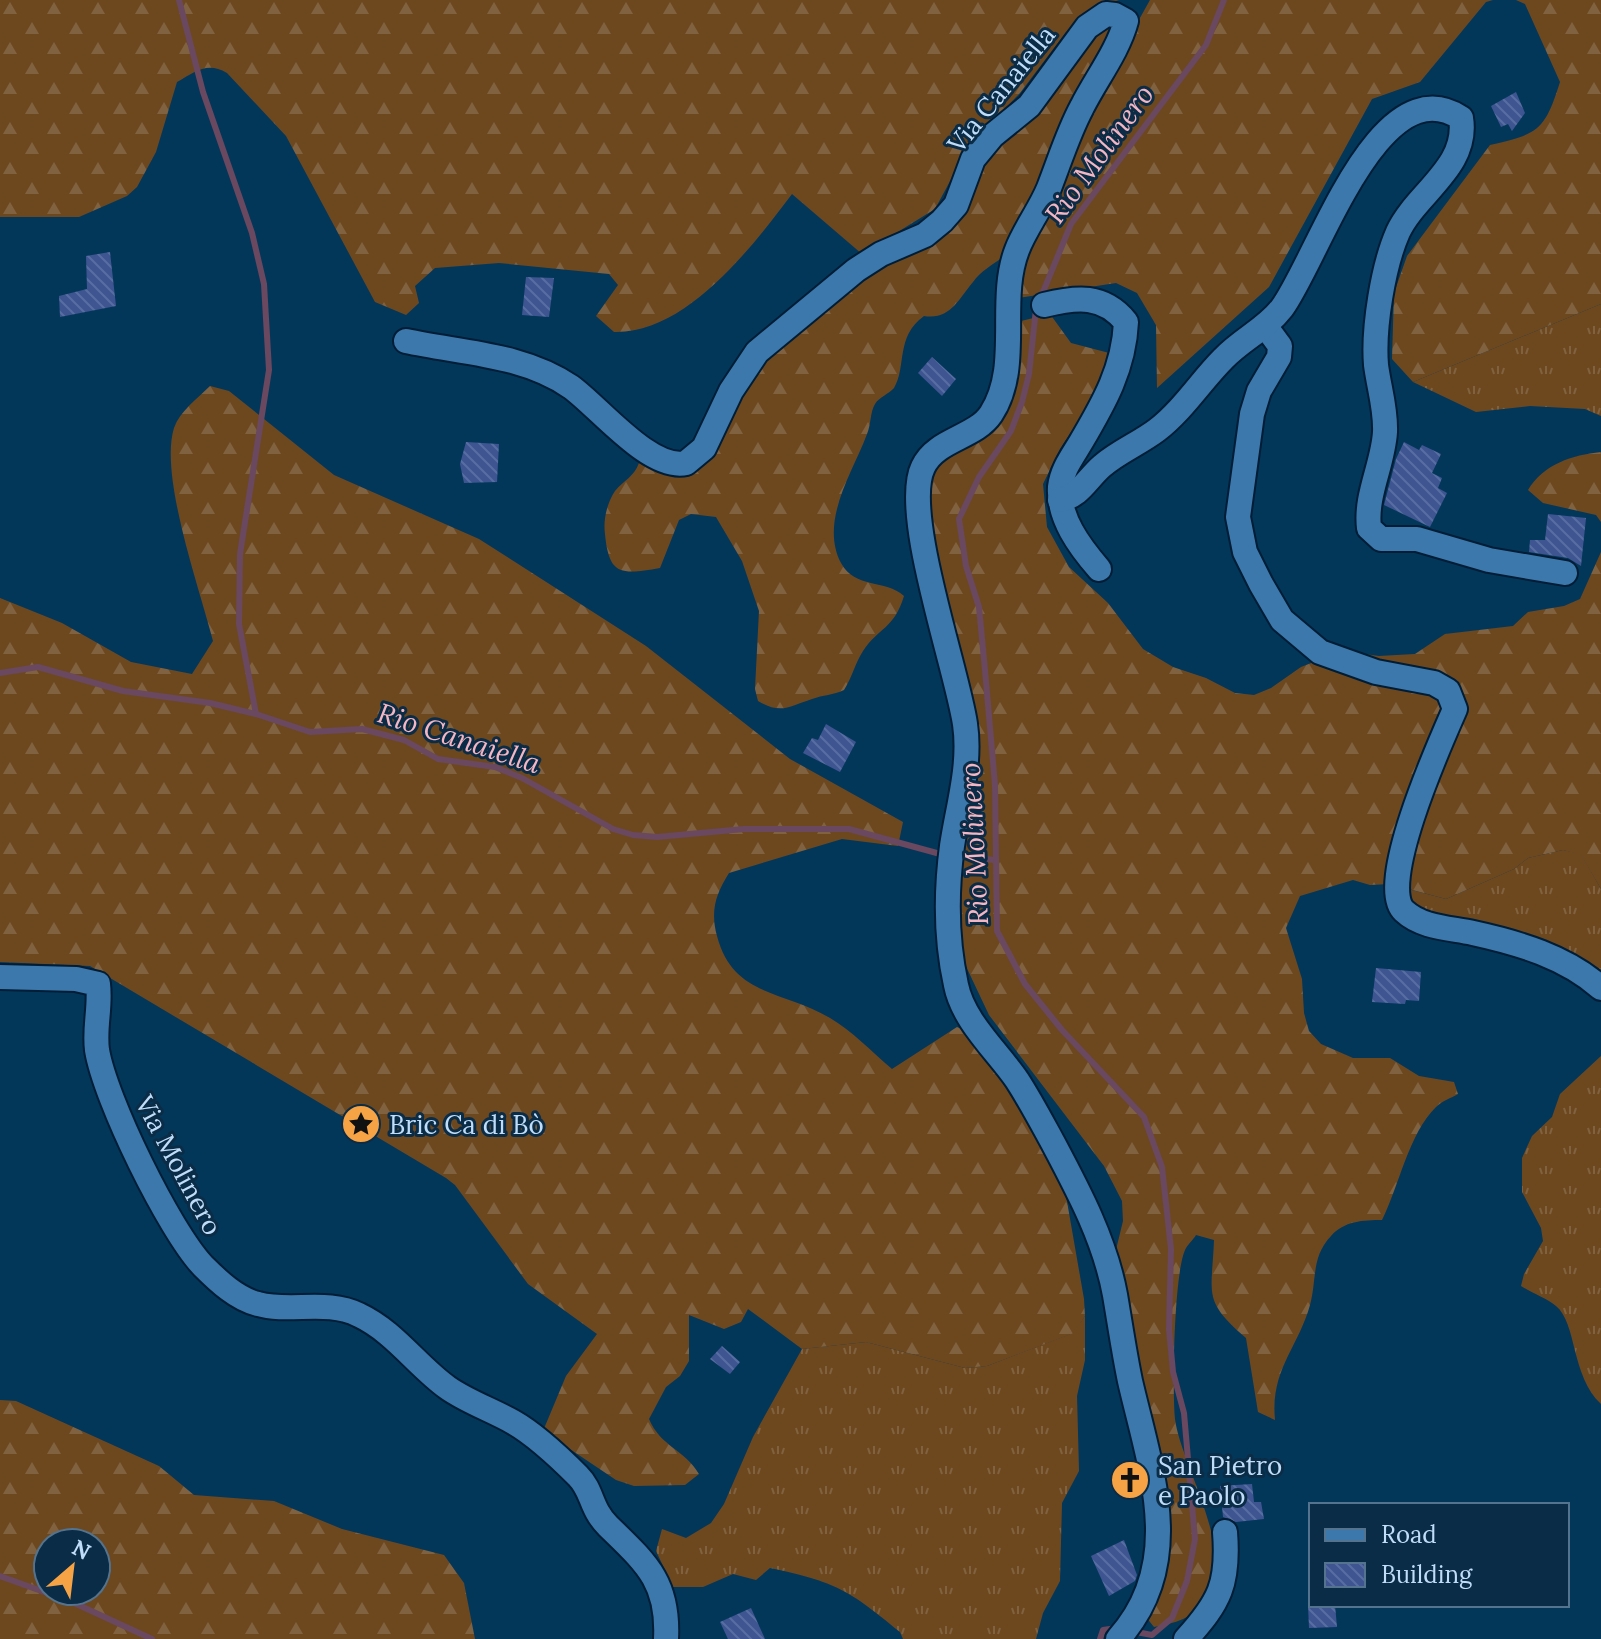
<svg xmlns="http://www.w3.org/2000/svg" width="1601" height="1639" viewBox="0 0 1601 1639" font-family="Lora,serif">
  <style>
    .grass { fill: url(#grass-tufts) }
    .forest { fill: url(#forest-firs); fill-rule: evenodd }
    .lines { fill: none; stroke-linecap: round; stroke-linejoin: round }
    .stream { stroke: #6a485f; stroke-width: 6 }
    .building { fill: url(#building-back-hatch) }
    .minor-casing { stroke: #001d36; stroke-width: 28 }
    .minor { stroke: #3c78ab; stroke-width: 24 }
    .labels { text-anchor: middle; dominant-baseline: central; stroke-width: 6; stroke-linejoin: round; paint-order: stroke }
    .street-label { font-size: 26px; fill: #bfddf9; stroke: #0b2c46 }
    .poi-label { font-size: 26px; fill: #bfddf9; stroke: #0b2c46; text-anchor: start }
    .water-label { font-size: 28px; font-style: italic; fill: #f4b6c2; stroke: #0b2c46 }
  </style>
  <defs>
    <pattern id="grass-tufts" width="24" height="20" patternUnits="userSpaceOnUse" patternTransform="scale(2)"><rect width="24" height="20" fill="#6d481f"/><path d="M3 7l-1-3M5 7V3M7 7l1-3M15 17l-1-3M17 17v-4M19 17l1-3" fill="none" stroke="#806240"/></pattern>
    <pattern id="forest-firs" width="22" height="20" patternUnits="userSpaceOnUse" patternTransform="scale(2)"><rect width="22" height="20" fill="#6d481f"/><path d="M5 1l3.5 6h-7zM16 11l3.5 6h-7z" fill="#806240"/></pattern>
    <pattern id="building-back-hatch" width="6" height="6" patternUnits="userSpaceOnUse" patternTransform="scale(2)"><rect width="6" height="6" fill="#3e5591"/><path d="M-1 5l2 2M0 0l6 6M5-1l2 2" fill="none" stroke="#586da1"/></pattern>
  </defs>
  <rect width="100%" height="100%" fill="#03375a"/>
  <g class="grass">
    <path d="M1601 304V416L1585 409 1530 406 1476 412 1413 382Z"/>
    <path d="M1563 850 1581 854 1601 889V978L1420 913 1409 898 1408 889 1446 899 1514 869 1528 858Z"/>
    <path d="M1601 1056V1404C1571 1376 1577 1323 1556 1306 1546 1298 1532 1293 1521 1286L1524 1274 1543 1241 1541 1228 1522 1192V1158L1532 1136 1552 1117 1560 1094Z"/>
    <path d="M1085 1316V1360L1077 1396 1079 1471 1062 1503 1060 1581 1043 1613 1036 1639H903L900 1632C849 1590 836 1582 770 1568L756 1580 733 1574 703 1587H673L656 1551 662 1529 686 1538 711 1523 724 1504 753 1437 802 1349 866 1342 965 1368 987 1366 1073 1333Z"/>
  </g>
  <g class="forest">
    <path d="M0 0H1119L1096 7 1066 32 1020 93 969 146 935 209 862 254 792 194C752 247 686 334 614 332L596 316 618 285 609 274 499 263 435 268 415 286 419 303 406 315 375 302 286 136 227 73C207 61 195 72 177 82L156 152 137 187 127 196 79 217H0Z"/>
    <path d="M1150 0H1493L1486 2 1420 82 1372 99 1269 287 1157 388 1156 325 1137 293 1116 283 1018 298C1042 190 1097 96 1150 0Z"/>
    <path d="M1516 0H1601V304L1413 382 1392 359 1394 293 1407 256 1490 145C1540 134 1545 129 1560 82L1525 4Z"/>
    <path d="M1100 24H1117L1003 257C992 265 981 271 973 282 958 300 950 320 924 316 895 337 907 366 894 388 889 394 879 397 875 404 870 412 871 425 867 434 853 472 819 521 841 563 855 589 885 579 904 596 894 629 879 627 863 651 855 663 852 678 844 690 833 695 823 695 812 699 790 706 781 715 758 701L755 689 759 611 742 561 716 517 691 514 679 520 660 568C620 575 609 575 605 534 603 520 607 503 615 491 624 480 634 477 639 463L670 473 746 373 855 281 911 251 974 169Z"/>
    <path d="M1050 314 1071 343 1113 354 1105 379 1060 449 1043 484 1047 527 1069 567 1108 603 1143 649 1173 667 1206 678 1235 693 1254 695 1271 688 1301 667 1342 651 1379 656 1415 654 1445 634 1513 626 1528 612 1564 606 1580 599 1601 552V889L1581 855 1563 850 1528 858 1514 869 1446 899 1390 884 1370 885 1353 880 1300 896 1286 928 1302 979 1304 1013 1309 1031 1321 1044 1353 1058H1390L1419 1076 1454 1082 1458 1094C1451 1098 1442 1101 1436 1107 1409 1133 1399 1186 1382 1220 1363 1220 1344 1221 1331 1236 1311 1257 1317 1279 1310 1305 1298 1348 1270 1370 1275 1420L1258 1412 1246 1338C1202 1300 1212 1295 1214 1240L1196 1235C1193 1240 1187 1245 1185 1250 1174 1275 1172 1389 1175 1419 1181 1470 1259 1587 1183 1619 1174 1623 1164 1625 1154 1627L1146 1617 1161 1582 1144 1396 1114 1258 1123 1221 1122 1201 1104 1166 989 1015 963 960 959 884 975 782V715L930 524V487L938 463 988 432 1017 322Z"/>
    <path d="M210 386 229 391 334 475 479 539 646 646 790 759 903 822 898 846 842 839 729 873C716 894 710 910 717 936 733 997 783 990 830 1018 852 1031 872 1052 892 1069L957 1027 974 1035 1034 1123 1065 1190 1084 1299 1085 1316 1074 1333 987 1366 965 1368 866 1342 802 1349 748 1309 741 1322 724 1329 689 1315V1361L680 1376 666 1387 649 1419C661 1447 684 1449 699 1474L685 1485 634 1486 616 1480 543 1431 566 1376 597 1334 528 1284 455 1185 446 1178 90 966 0 962V598L62 623 131 662 192 674 213 641C200 589 159 476 174 428 180 411 197 399 210 386Z"/>
    <path d="M1601 452V522L1596 515 1543 503 1528 490C1544 464 1572 455 1601 452Z"/>
    <path d="M0 1400 16 1401 159 1466 194 1495 274 1501 342 1529 444 1555 464 1583 475 1639H0ZM48 1543H96V1591H48Z"/>
  </g>
  <g class="lines">
    <g class="stream">
      <path d="M179 0 203 92 252 233 264 284 269 370 240 554 239 624 256 714"/>
      <path d="M0 673 38 667 123 691 210 703 256 714 310 732 362 729 404 740 438 759 495 767 522 778 613 829 633 835 657 837 744 829H849L944 855"/>
      <path d="M955 855 994 860"/>
      <path d="M0 1576 72 1602 152 1639"/>
      <path d="M1131 1631 1152 1635 1172 1618 1187 1581 1195 1539 1184 1413 1173 1372 1169 1329 1171 1249 1162 1167 1144 1117 1062 1030 1025 984 997 931 995 785 985 670 979 607 966 566 959 519 979 477 1011 431 1022 402 1029 374 1036 309 1071 224 1206 45 1224 0"/>
      <path d="M1100 1639 1103 1630 1117 1628"/>
    </g>
  </g>
  <g class="building">
    <path d="M1516 92 1525 113 1512 131 1508 124 1501 127 1491 106Z"/>
    <path d="M110 252 116 306 60 317 59 296 87 289 86 256Z"/>
    <path d="M526 277 554 278 549 317 522 315Z"/>
    <path d="M932 357 956 379 942 396 918 373Z"/>
    <path d="M466 442 499 444 497 482 464 483 460 464Z"/>
    <path d="M1404 442 1419 450 1422 445 1441 454 1432 473 1442 478 1438 488 1447 493 1430 527 1384 505 1396 459Z"/>
    <path d="M1548 514 1586 518 1581 566 1568 558 1529 552 1530 540H1545Z"/>
    <path d="M826 724 856 742 840 772 803 753 812 738 818 740Z"/>
    <path d="M1376 968 1421 972 1419 1001 1406 1000 1405 1004 1372 1002Z"/>
    <path d="M722 1346 740 1362 730 1374 710 1359Z"/>
    <path d="M1252 1484 1254 1502H1261L1264 1519 1236 1522 1223 1517 1220 1486Z"/>
    <path d="M1124 1540 1137 1575 1135 1581 1109 1596 1091 1556Z"/>
    <path d="M1308 1605H1335L1337 1627 1309 1628Z"/>
    <path d="M751 1608 765 1639H728L720 1622Z"/>
  </g>
  <g class="lines">
    <defs>
      <g id="minor">
        <path d="M1044 305C1077 297 1103 294 1126 322 1124 368 1104 403 1081 442 1072 457 1062 470 1060 487 1058 518 1080 547 1099 569"/>
        <path d="M1266 327 1280 346 1279 357 1259 391 1252 414 1238 517 1245 552 1261 584 1282 620 1320 652 1376 672 1434 683 1448 691 1455 709C1441 741 1376 885 1404 911 1422 928 1451 928 1473 933 1519 943 1566 957 1601 988"/>
        <path d="M406 341C462 353 523 354 571 387 600 408 650 471 686 463L704 448 731 391 757 352 856 270 881 254 925 235 942 221 956 205 973 159 992 136 1029 106 1087 27 1106 14 1115 15 1126 21C1118 51 1096 79 1082 107 1068 133 1060 160 1049 188 1040 210 1025 229 1017 250 997 301 1022 367 991 414 975 438 936 439 923 467 901 512 957 669 965 724 971 765 958 806 952 846 946 891 946 940 956 985 963 1021 997 1051 1017 1080 1030 1100 1041 1121 1052 1141 1078 1190 1105 1240 1115 1295 1120 1324 1124 1352 1130 1381 1150 1468 1187 1563 1118 1639"/>
        <path d="M1060 500C1080 496 1087 479 1102 466 1118 452 1140 443 1157 430 1183 410 1201 381 1223 359 1242 339 1266 329 1282 308 1318 259 1379 64 1461 118 1469 167 1416 193 1398 232 1383 266 1373 328 1376 365 1379 388 1386 409 1385 432 1383 465 1365 495 1369 528L1381 539H1417L1489 560 1565 573"/>
        <path d="M0 977 76 979 98 984C101 1006 94 1027 97 1050 105 1099 169 1230 203 1266 218 1281 237 1299 258 1304 290 1313 327 1299 359 1315 395 1332 417 1366 448 1388 468 1402 492 1410 513 1422 536 1435 559 1457 578 1476 593 1491 590 1508 608 1526 646 1563 669 1582 666 1639"/>
        <path d="M1186 1639C1220 1602 1229 1583 1225 1532"/>
      </g>
    </defs>
    <use href="#minor" class="minor-casing"/>
    <use href="#minor" class="minor"/>
  </g>
  <defs>
    <symbol id="sight-disc" viewBox="-11 -11 22 22"><circle r="9.5" fill="#f5a345" stroke="#0b2c46"/><path d="M0-6L1.8-2.2L6-1.7L2.9 1.2L3.7 5.4L0 3.3L-3.7 5.4L-2.9 1.2L-6-1.7L-1.8-2.2Z" fill="#111"/></symbol>
    <symbol id="church-disc" viewBox="-11 -11 22 22"><circle r="9.5" fill="#f5a345" stroke="#0b2c46"/><path d="M-1.2-6h2.4v3.5h3.3v2.4h-3.3V6h-2.4V-.1h-3.3v-2.4h3.3Z" fill="#111"/></symbol>
  </defs>
  <g fill-rule="evenodd">
    <use href="#sight-disc" x="339" y="1102" width="44" height="44"/>
    <use href="#church-disc" x="1108" y="1458" width="44" height="44"/>
  </g>
  <g class="labels">
    <g class="street-label">
      <text transform="translate(1001 89) rotate(-51)">Via Canaiella</text>
      <text transform="translate(179 1165) rotate(62)">Via Molinero</text>
    </g>
    <g class="poi-label">
      <text x="389" y="1124">Bric Ca di Bò</text>
      <text x="1158" y="1465">San Pietro<tspan x="1158" dy="30">e Paolo</tspan></text>
    </g>
    <g class="water-label">
      <text transform="translate(1099 154) rotate(-54)">Rio Molinero</text>
      <text transform="translate(459 738) rotate(18)">Rio Canaiella</text>
      <text transform="translate(974 844) rotate(-93)">Rio Molinero</text>
    </g>
  </g>
  <rect x="1309" y="1503" width="260" height="104" fill="#0b2c46" stroke="#53738e" stroke-width="2"/>
  <rect x="1325" y="1529" width="40" height="12" fill="#3c78ab" stroke="#53738e" stroke-width="2"/>
  <text x="1381" y="1543" font-size="24" fill="#bfddf9">Road</text>
  <rect x="1325" y="1563" width="40" height="24" fill="url(#building-back-hatch)" stroke="#53738e" stroke-width="2"/>
  <text x="1381" y="1583" font-size="24" fill="#bfddf9">Building</text>
  <g transform="translate(72 1567) rotate(28)"><circle r="38" fill="#0b2c46" stroke="#53738e" stroke-width="2"/>
  <path d="M0-6L14 30L0 20L-14 30Z" fill="#f5a345"/>
  <text y="-12" font-size="22" font-weight="bold" text-anchor="middle" fill="#bfddf9">N</text>
  </g>
</svg>
